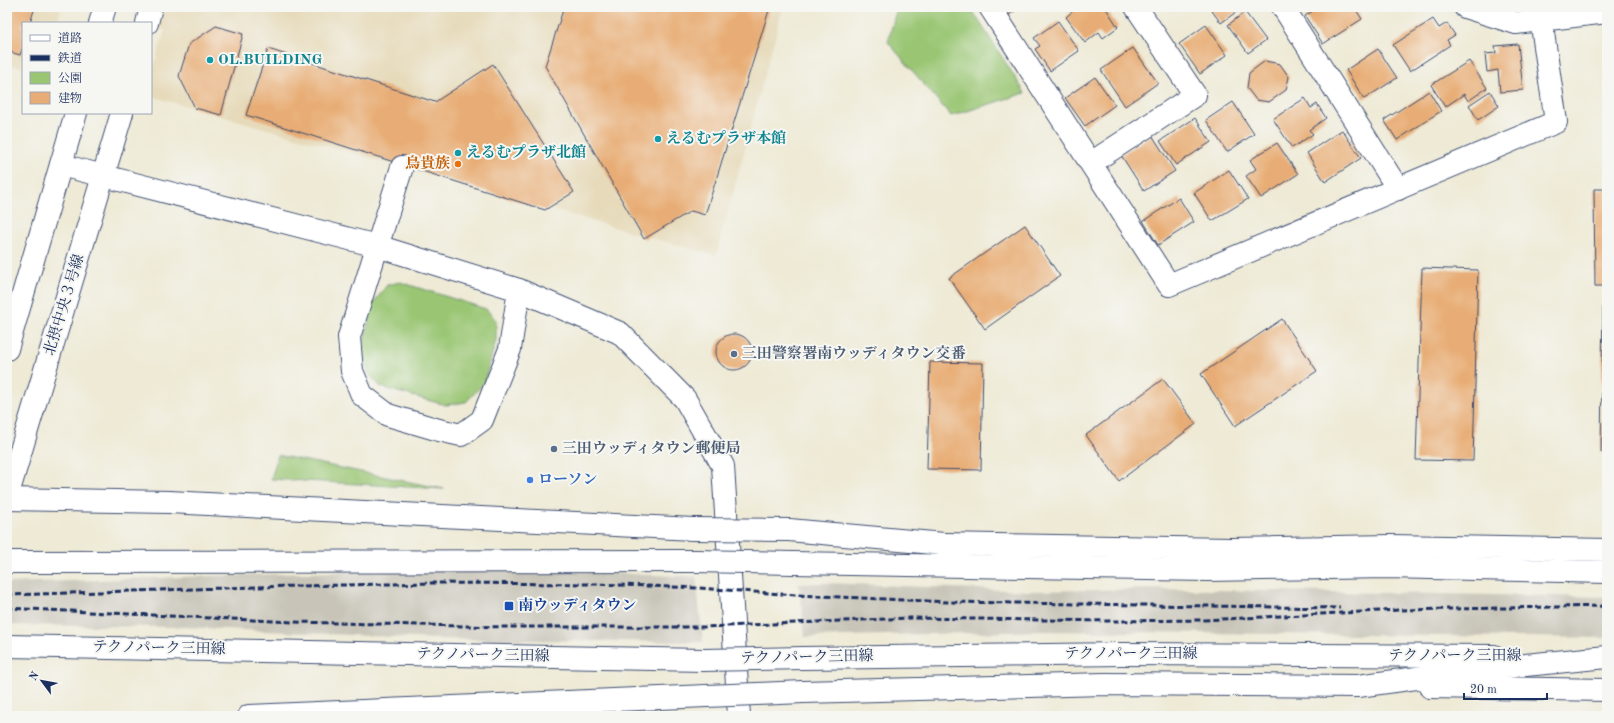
<svg xmlns="http://www.w3.org/2000/svg" width="1614" height="723" viewBox="0 0 1614 723" font-family="'Old Standard TT','Noto Serif JP',serif">
  <style>
    .built { fill: #e6daba }
    .industrial { fill: #c8c4b8 }
    .green { fill: #9ac673; stroke: #5a7a68 }
    .building { fill: #e8ad76 }
    .lines { fill: none; stroke-linecap: round; stroke-linejoin: round }
    .minor-casing { stroke: #3b4b70; stroke-width: 24 }
    .major-casing { stroke: #3b4b70; stroke-width: 24 }
    .minor { stroke: #fff; stroke-width: 22 }
    .major { stroke: #fff; stroke-width: 22 }
    .rail { stroke: #1b2f5e; stroke-width: 3; stroke-dasharray: 6 3; stroke-linecap: butt }
    .major-bridge-casing { stroke: #3b4b70; stroke-width: 24; stroke-linecap: butt }
    .major-bridge { stroke: #fff; stroke-width: 22 }
    .culture-dot { fill: #0f9aa8; stroke: #f6f6f2; stroke-width: 1.5 }
    .food-dot { fill: #e8710a; stroke: #f6f6f2; stroke-width: 1.5 }
    .service-dot { fill: #5c6f8a; stroke: #f6f6f2; stroke-width: 1.5 }
    .shop-dot { fill: #3f7fe0; stroke: #f6f6f2; stroke-width: 1.5 }
    .transit-dot { fill: #1a4fb4; stroke: #f6f6f2; stroke-width: 1.5 }
    .labels { text-anchor: middle; dominant-baseline: central; stroke-width: 4; stroke-linejoin: round; paint-order: stroke }
    .culture-label { font-size: 15px; font-weight: bold; fill: #0d838f; stroke: #f6f6f2; text-anchor: start }
    .food-label { font-size: 15px; font-weight: bold; fill: #c56008; stroke: #f6f6f2; text-anchor: end }
    .street-label { font-size: 15px; fill: #1b2f5e; stroke: #f6f6f2 }
    .service-label { font-size: 15px; font-weight: bold; fill: #4e5e75; stroke: #f6f6f2; text-anchor: start }
    .shop-label { font-size: 15px; font-weight: bold; fill: #366cbe; stroke: #f6f6f2; text-anchor: start }
    .transit-label { font-size: 15px; font-weight: bold; fill: #164399; stroke: #f6f6f2; text-anchor: start }
  </style>
  <rect width="100%" height="100%" fill="#f6f6f2"/>
  <filter id="ink" filterUnits="userSpaceOnUse"><feTurbulence type="fractalNoise" baseFrequency=".025" numOctaves="2"/><feDisplacementMap in="SourceGraphic" scale="8" xChannelSelector="R" yChannelSelector="G"/><feConvolveMatrix kernelMatrix="1 2 1 2 8 2 1 2 1" color-interpolation-filters="sRGB"/></filter>
  <filter id="wash" filterUnits="userSpaceOnUse"><feTurbulence type="fractalNoise" baseFrequency=".012" numOctaves="4" result="noise"/><feDisplacementMap in="SourceGraphic" scale="16" xChannelSelector="R" yChannelSelector="G"/><feGaussianBlur stdDeviation="0.9" result="paint"/><feColorMatrix in="noise" values="0 0 0 0 0 0 0 0 0 0 0 0 0 0 0 0 0 1.4 0 .05"/><feComposite in="paint" operator="in"/></filter>
  <g filter="url(#wash)">
    <rect width="100%" height="100%" fill="#eeead6"/>
    <g class="built">
      <path d="M7 7H61L57 23H23V68L7 63Z"/>
      <path d="M151 7H783L716 256 151 96V76L165 30 151 26Z"/>
    </g>
    <g class="industrial">
      <path d="M505 568 696 577 703 642 436 639 181 627 7 625 8 583 307 573Z"/>
      <path d="M825 583 1029 591 1157 589 1607 597V638L1044 631 805 637 799 584Z"/>
    </g>
    <g class="green">
      <path d="M897 7H970L1025 93 951 116 888 42Z"/>
      <path d="M400 282 486 309 496 320V340L484 383 466 402 446 405 423 399 381 387 369 374 362 351 372 305 387 285Z"/>
      <path d="M278 455 444 489 271 479Z"/>
    </g>
    <g id="blocks">
      <g class="building">
        <path d="M7 7H35L30 23H23V47L20 55 7 51Z"/>
        <path d="M564 7H770L705 215 691 211 644 239 545 66Z"/>
        <path d="M1003 7H1020L1009 15Z"/>
        <path d="M1070 7H1105L1118 27 1103 38 1099 32 1085 43 1066 17 1073 11Z"/>
        <path d="M1209 7H1243L1221 23Z"/>
        <path d="M1319 7H1354L1362 19 1323 44 1305 16Z"/>
        <path d="M1245 12 1266 40 1248 53 1228 25Z"/>
        <path d="M1433 19 1439 28 1447 23 1455 35 1447 40 1450 45 1410 71 1393 45Z"/>
        <path d="M1058 21 1079 51 1050 71 1035 49 1040 46 1034 38Z"/>
        <path d="M1206 25 1227 55 1200 74 1179 44Z"/>
        <path d="M216 26 243 34 221 115 195 108 179 76 189 44Z"/>
        <path d="M1518 44 1523 90 1500 92 1498 70 1487 72 1485 54 1496 53 1495 46Z"/>
        <path d="M1133 48 1158 83 1125 106 1101 70Z"/>
        <path d="M268 49 435 102 493 64 574 192 545 210 246 115Z"/>
        <path d="M1378 49 1397 78 1364 99 1346 70Z"/>
        <path d="M1265 61 1280 64 1289 77 1286 90 1269 102 1256 100 1247 88 1249 73Z"/>
        <path d="M1469 61 1487 88 1468 101 1464 94 1445 107 1431 85Z"/>
        <path d="M1095 77 1115 105 1085 126 1065 98Z"/>
        <path d="M1429 91 1441 111 1397 140 1384 120Z"/>
        <path d="M1490 91 1499 106 1478 120 1469 105Z"/>
        <path d="M1305 98 1311 108 1317 104 1326 118 1309 130 1313 134 1292 148 1273 119Z"/>
        <path d="M1233 102 1254 134 1227 152 1206 120Z"/>
        <path d="M1195 118 1211 142 1176 165 1160 141Z"/>
        <path d="M1342 130 1361 158 1325 182 1307 153Z"/>
        <path d="M1152 135 1175 171 1144 191 1121 155Z"/>
        <path d="M1277 143 1298 174 1261 198 1246 176 1256 169 1250 160Z"/>
        <path d="M1229 170 1248 199 1212 221 1194 193Z"/>
        <path d="M1594 189H1607V286H1595Z"/>
        <path d="M1179 198 1194 222 1158 245 1143 221Z"/>
        <path d="M1025 225 1060 276 985 329 949 278Z"/>
        <path d="M1422 268 1478 270 1473 461 1416 460Z"/>
        <path d="M1603 297H1607V452H1601Z"/>
        <path d="M1282 319 1317 371 1235 426 1201 374Z"/>
        <circle cx="734" cy="352" r="18"/>
        <path d="M930 362 983 363 981 470 927 469Z"/>
        <path d="M1163 379 1196 424 1119 481 1086 435Z"/>
      </g>
    </g>
  </g>
  <g filter="url(#ink)">
    <use href="#blocks" fill-opacity="0" stroke="#3b4b70" stroke-width="1"/>
    <g class="lines">
      <defs>
        <g id="minor">
          <path d="M990 7 1169 285 1556 122 1541 19V7"/>
          <path d="M1283 7 1398 189"/>
          <path d="M1465 7 1516 23 1607 12"/>
          <path d="M100 23 105 7"/>
          <path d="M147 23 151 7"/>
          <path d="M1091 163 1195 95 1136 7"/>
          <path d="M61 165 377 246 519 290 620 333 685 399 723 466 739 716"/>
          <path d="M402 167 349 337 352 371 362 395 388 415 439 430 461 435 482 420 510 349 519 290"/>
          <path d="M7 349 76 113"/>
          <path d="M7 497 122 113"/>
        </g>
        <g id="major">
          <path d="M7 499 169 502 693 529"/>
          <path d="M789 530 955 545"/>
          <path d="M941 544 1231 549 1391 546 1607 550"/>
          <path d="M7 562 696 561"/>
          <path d="M793 563 1208 570 1387 567 1607 572"/>
          <path d="M7 646 703 660"/>
          <path d="M803 658 1122 654 1494 656"/>
          <path d="M1430 687 1607 690"/>
          <path d="M803 692 1104 684 1358 686 1475 670 1607 657"/>
          <path d="M249 716 706 696"/>
        </g>
      </defs>
      <use href="#minor" class="minor-casing"/>
      <use href="#major" class="major-casing"/>
      <use href="#minor" class="minor"/>
      <use href="#major" class="major"/>
      <g class="rail">
        <path d="M7 595 255 587 433 583 595 584 699 588 796 595 949 602 1340 608"/>
        <path d="M7 608 294 622 505 627H704L910 618 1111 621 1204 620 1400 610 1607 606"/>
      </g>
      <defs>
        <g id="major-bridge">
          <path d="M693 529 789 530"/>
          <path d="M696 561 793 563"/>
          <path d="M703 660 803 658"/>
          <path d="M706 696 803 692"/>
        </g>
      </defs>
      <use href="#major-bridge" class="major-bridge-casing"/>
      <use href="#major-bridge" class="major-bridge"/>
    </g>
  </g>
  <g class="culture-dot">
    <circle cx="210" cy="60" r="4"/>
    <circle cx="658" cy="139" r="4"/>
    <circle cx="458" cy="153" r="4"/>
  </g>
  <circle class="food-dot" cx="458" cy="164" r="4"/>
  <g class="service-dot">
    <circle cx="734" cy="354" r="4"/>
    <circle cx="554" cy="449" r="4"/>
  </g>
  <circle class="shop-dot" cx="530" cy="480" r="4"/>
  <rect class="transit-dot" x="504" y="601" width="10" height="10" rx="2"/>
  <g class="labels">
    <g class="culture-label">
      <text x="218" y="60">OL.BUILDING</text>
      <text x="666" y="139">えるむプラザ本館</text>
      <text x="466" y="153">えるむプラザ北館</text>
    </g>
    <g class="food-label">
      <text x="450" y="164">鳥貴族</text>
    </g>
    <g class="street-label">
      <text transform="translate(65 305) rotate(-73)">北摂中央３号線</text>
      <text transform="translate(159 649) rotate(1)">テクノパーク三田線</text>
      <text x="1131" y="654">テクノパーク三田線</text>
      <text transform="translate(483 656) rotate(1)">テクノパーク三田線</text>
      <text x="1455" y="656">テクノパーク三田線</text>
      <text transform="translate(807 658) rotate(-1)">テクノパーク三田線</text>
    </g>
    <g class="service-label">
      <text x="742" y="354">三田警察署南ウッディタウン交番</text>
      <text x="562" y="449">三田ウッディタウン郵便局</text>
    </g>
    <g class="shop-label">
      <text x="538" y="480">ローソン</text>
    </g>
    <g class="transit-label">
      <text x="518" y="606">南ウッディタウン</text>
    </g>
  </g>
  <rect width="1614" height="723" fill="none" stroke="#f6f6f2" stroke-width="24"/>
  <rect x="22" y="22" width="130" height="92" fill="#f6f6f2" stroke="#9ea6b7"/>
  <rect x="30" y="35" width="20" height="6" fill="#ffffff" stroke="#9ea6b7"/>
  <text x="58" y="42" font-size="12" fill="#1b2f5e">道路</text>
  <rect x="30" y="55" width="20" height="6" fill="#1b2f5e" stroke="#9ea6b7"/>
  <text x="58" y="62" font-size="12" fill="#1b2f5e">鉄道</text>
  <rect x="30" y="72" width="20" height="12" fill="#9ac673" stroke="#9ea6b7"/>
  <text x="58" y="82" font-size="12" fill="#1b2f5e">公園</text>
  <rect x="30" y="92" width="20" height="12" fill="#e8ad76" stroke="#9ea6b7"/>
  <text x="58" y="102" font-size="12" fill="#1b2f5e">建物</text>
  <g transform="translate(42 681) rotate(302)" stroke="#f6f6f2" stroke-width="3" paint-order="stroke">
  <path d="M0-3L7 15L0 10L-7 15Z" fill="#1b2f5e"/>
  <text y="-6" font-size="11" font-weight="bold" text-anchor="middle" fill="#1b2f5e">N</text>
  </g>
  <path d="M1464 693v6h83v-6" fill="none" stroke="#1b2f5e" stroke-width="2"/>
  <text x="1470" y="693" font-size="12" fill="#1b2f5e" stroke="#f6f6f2" stroke-width="3" paint-order="stroke">20 m</text>
</svg>
